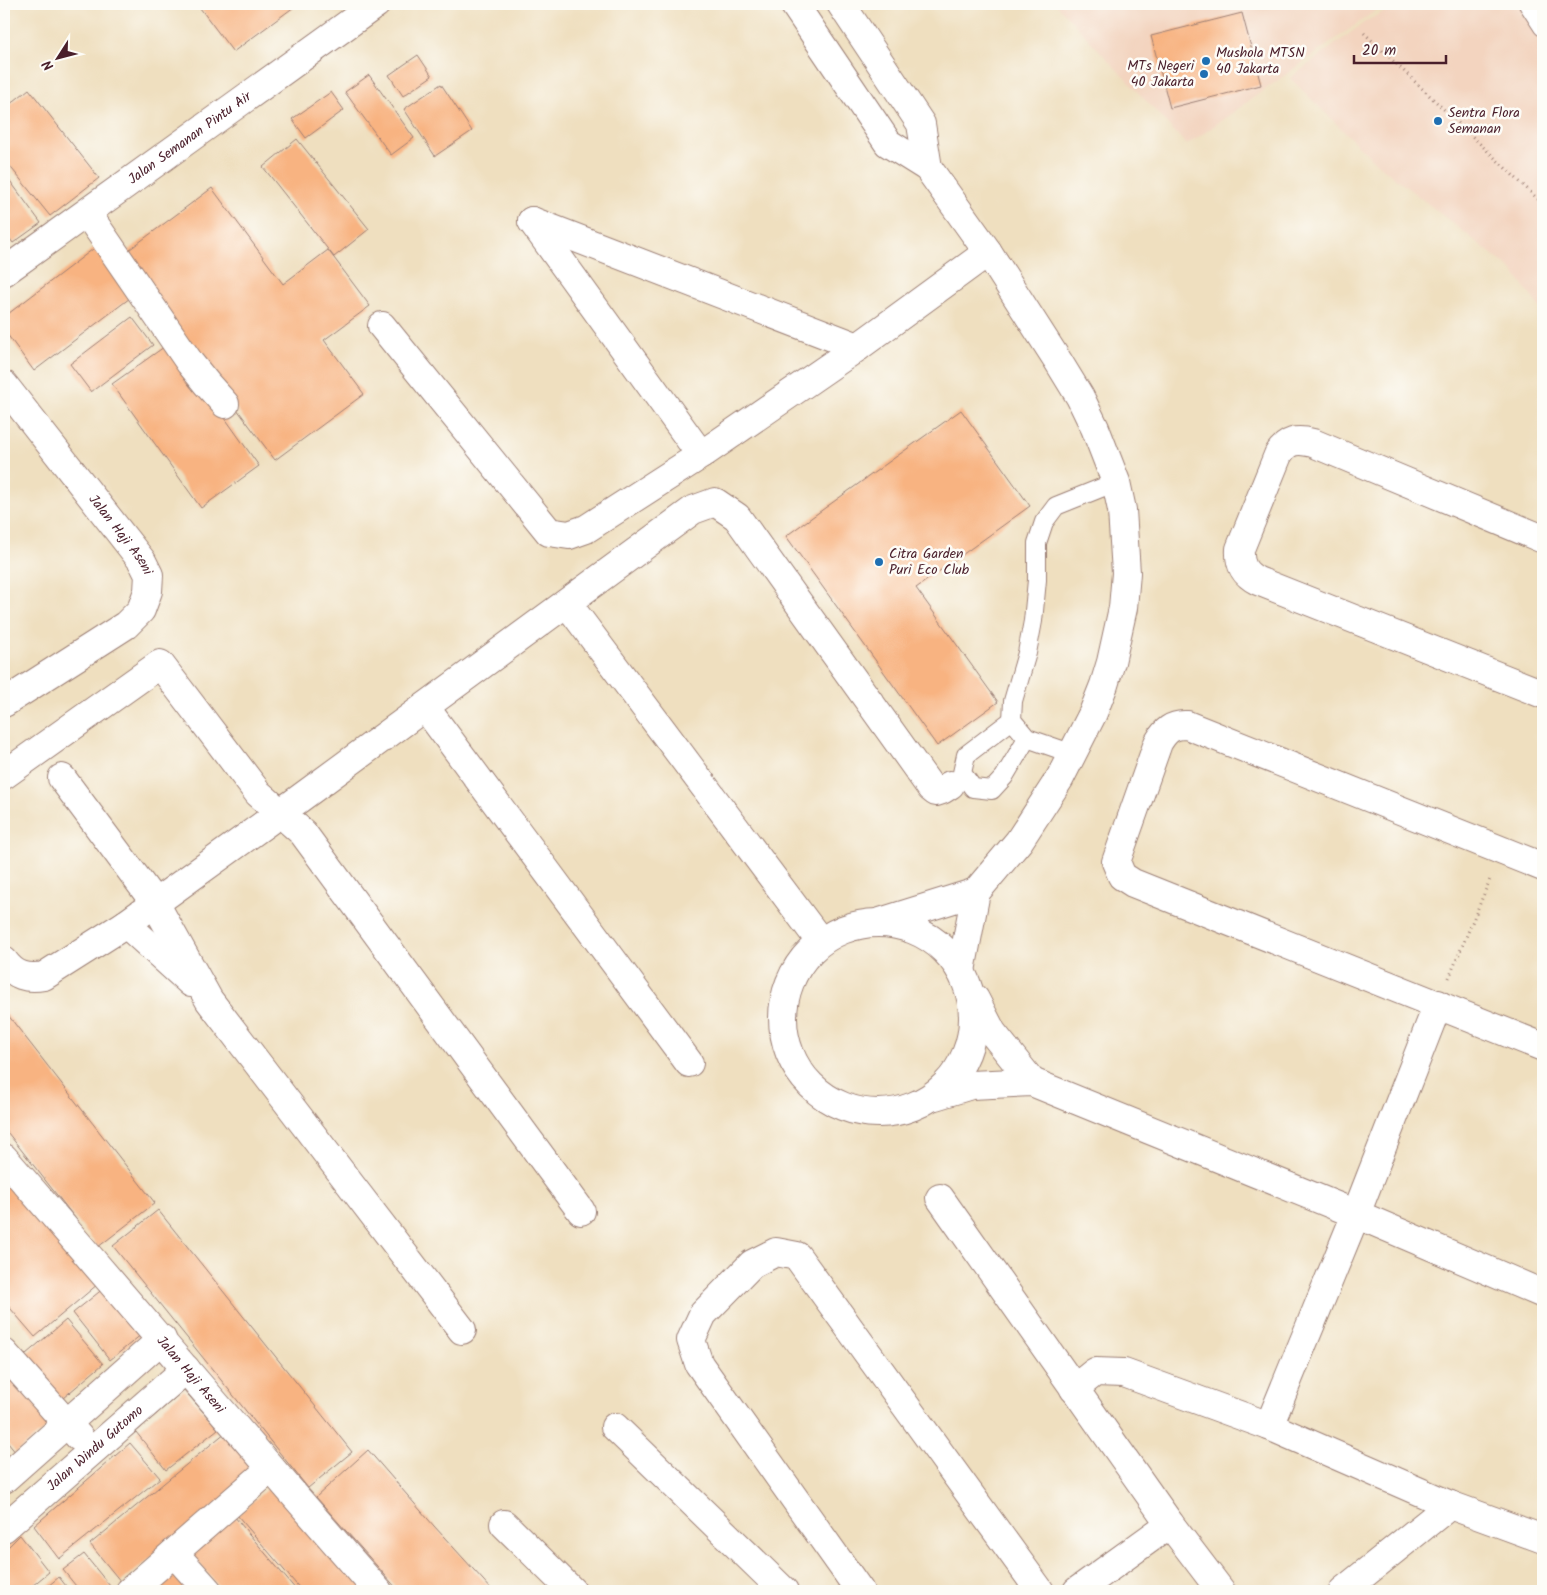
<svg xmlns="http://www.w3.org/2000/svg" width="1547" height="1595" viewBox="0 0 1547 1595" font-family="Kalam,sans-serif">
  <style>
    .built { fill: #f3d4bf }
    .building { fill: #f8b381 }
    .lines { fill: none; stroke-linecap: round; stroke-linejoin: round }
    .lane-casing { stroke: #9c7f75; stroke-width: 20 }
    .street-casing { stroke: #9c7f75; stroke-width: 30 }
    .path { stroke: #9c7f75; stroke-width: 3; stroke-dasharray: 1 4; stroke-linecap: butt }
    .lane { stroke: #fff; stroke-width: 18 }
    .street { stroke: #fff; stroke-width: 28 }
    .poi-dot { fill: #1f6fb2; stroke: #fdfcf7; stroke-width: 2 }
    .labels { text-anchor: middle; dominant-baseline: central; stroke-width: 5; stroke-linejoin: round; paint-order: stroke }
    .poi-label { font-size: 14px; fill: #4a1f2b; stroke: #fdfcf7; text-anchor: start }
    .street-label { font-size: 14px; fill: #4a1f2b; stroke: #fdfcf7 }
  </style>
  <rect width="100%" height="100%" fill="#fdfcf7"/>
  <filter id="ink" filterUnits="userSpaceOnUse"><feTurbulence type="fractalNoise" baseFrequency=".02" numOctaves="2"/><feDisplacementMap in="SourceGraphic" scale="10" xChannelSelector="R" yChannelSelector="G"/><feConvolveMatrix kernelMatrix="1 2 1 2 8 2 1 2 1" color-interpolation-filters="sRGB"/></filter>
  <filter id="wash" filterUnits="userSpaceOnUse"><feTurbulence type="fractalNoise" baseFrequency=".0096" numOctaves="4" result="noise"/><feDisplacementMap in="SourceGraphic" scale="20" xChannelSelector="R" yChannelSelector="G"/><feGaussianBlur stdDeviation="1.12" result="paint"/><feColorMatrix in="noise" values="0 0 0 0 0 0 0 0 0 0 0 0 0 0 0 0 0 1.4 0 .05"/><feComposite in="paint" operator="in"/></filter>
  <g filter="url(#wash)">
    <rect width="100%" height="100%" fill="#efdfbf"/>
    <g class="built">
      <path d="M1056 4H1385L1187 145Z"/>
      <path d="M1398 4H1543V312L1512 270 1376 163 1290 78 1365 22Z"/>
    </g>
    <g id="blocks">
      <g class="building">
        <path d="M197 4H298L233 52Z"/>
        <path d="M1242 13 1261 85 1170 108 1151 36Z"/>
        <path d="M418 55 432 76 403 96 389 75Z"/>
        <path d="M369 75 414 138 391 155 345 92Z"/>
        <path d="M441 84 472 131 435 156 404 109Z"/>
        <path d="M29 89 99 178 50 216 4 159V109Z"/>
        <path d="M331 92 344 110 306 138 292 119Z"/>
        <path d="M297 139 369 229 334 257 263 167Z"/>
        <path d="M5 174 41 223 13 243 4 231V175Z"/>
        <path d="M212 188 283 284 328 250 370 306 324 340 364 394 275 460 122 255Z"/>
        <path d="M97 246 134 295 34 371 4 330V317Z"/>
        <path d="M132 317 153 345 91 392 70 364Z"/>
        <path d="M171 342 259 466 201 508 112 384Z"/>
        <path d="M961 410 1030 506 916 588 998 702 937 746 786 536Z"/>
        <path d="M4 1010 155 1203 98 1247 4 1128Z"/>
        <path d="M11 1182 98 1284 35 1337 4 1301V1188Z"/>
        <path d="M158 1210 352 1452 308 1488 113 1246Z"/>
        <path d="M104 1288 142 1334 110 1360 73 1313Z"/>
        <path d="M66 1320 103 1364 56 1404 19 1360Z"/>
        <path d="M9 1372 51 1424 16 1453 4 1438V1377Z"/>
        <path d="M184 1390 218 1429 166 1470 136 1432Z"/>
        <path d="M226 1432 257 1471 121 1582 90 1544Z"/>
        <path d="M130 1443 160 1478 59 1559 34 1526Z"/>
        <path d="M368 1450 434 1526 493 1591H399L316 1497Z"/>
        <path d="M274 1483 367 1591H302L237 1515Z"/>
        <path d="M234 1516 297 1591H223L190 1553Z"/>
        <path d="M20 1535 49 1572 26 1591H4V1551Z"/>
        <path d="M84 1554 114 1591H80L63 1570Z"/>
        <path d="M172 1569 191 1591H147Z"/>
        <path d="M59 1577 70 1591H42Z"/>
      </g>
    </g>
  </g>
  <g filter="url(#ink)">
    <use href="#blocks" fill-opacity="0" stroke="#9c7f75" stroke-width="1"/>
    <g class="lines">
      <defs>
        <g id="lane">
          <path d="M1528 4 1543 27"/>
          <path d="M1012 720 966 755 962 773 973 788 992 790 1004 777 1027 738"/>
          <path d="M1073 754 1027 738 1012 720 1013 701 1027 653 1033 621 1037 580V543L1044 522 1056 506 1116 482"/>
        </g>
        <g id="street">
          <path d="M794 4 888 143 928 168 988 252 1058 361 1080 397 1095 428 1116 482 1122 510 1126 573 1123 608 1111 662 1104 685 1093 713 1060 778 1019 841 976 892 961 971"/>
          <path d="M841 4 921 124 928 168"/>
          <path d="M87 213 190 363 207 384 225 404"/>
          <path d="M532 221 858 347"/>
          <path d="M532 221 701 455"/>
          <path id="s1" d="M4 272 376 4"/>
          <path d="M382 326 549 532 569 535 586 529 701 455 858 347 988 252"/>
          <path id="s2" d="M4 385 142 561 149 575 148 591 141 610 126 625 4 703"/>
          <path d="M1543 539 1313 443C1297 439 1287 440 1278 455L1240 549C1239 565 1244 574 1258 581L1543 694"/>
          <path d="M567 603 820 941"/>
          <path d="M425 707 689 1063"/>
          <path d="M4 775 160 664 258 793 303 833 581 1211"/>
          <path d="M62 778 155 903 209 1000 462 1330"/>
          <path d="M1543 867 1187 725C1172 724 1165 731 1158 743L1116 862 1122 876 1133 883 1543 1047"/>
          <path d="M880 922 976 892"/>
          <circle cx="878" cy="1018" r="95"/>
          <path d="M126 924 191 983"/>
          <path d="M4 961C15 976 27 979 44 976L126 924 280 813 693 510 715 502 737 517 931 788 936 792 942 790 950 785"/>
          <path d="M975 999 992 1032 1032 1082"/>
          <path d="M935 1096 971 1085 1032 1082 1356 1214 1543 1294"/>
          <path id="s3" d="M4 1158C129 1302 252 1448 378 1591"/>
          <path d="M940 1198 1170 1524 1221 1591"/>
          <path d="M4 1353 79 1437"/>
          <path d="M1074 1389 1095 1372 1124 1373 1269 1426 1450 1505 1543 1539"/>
          <path d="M1269 1426 1356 1214 1438 1004"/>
          <path d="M615 1427 784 1591"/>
          <path d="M4 1479 162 1339"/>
          <path d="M504 1524 572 1591"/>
          <path id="s4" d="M4 1528 186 1369"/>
          <path d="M174 1553 208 1591"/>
          <path d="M130 1591 270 1469"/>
          <path d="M860 1591 699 1364 691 1340 703 1314 752 1264 776 1252 797 1256 1040 1591"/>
          <path d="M1077 1591 1170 1524"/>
          <path d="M1343 1591 1450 1505"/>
        </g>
      </defs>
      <use href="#lane" class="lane-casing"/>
      <use href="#street" class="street-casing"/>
      <g class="path">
        <path d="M1364 33 1543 204"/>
        <path d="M1449 978 1491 877"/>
      </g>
      <use href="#lane" class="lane"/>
      <use href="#street" class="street"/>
    </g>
  </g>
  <g class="poi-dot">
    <circle cx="1206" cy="61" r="5"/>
    <circle cx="1204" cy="74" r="5"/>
    <circle cx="1438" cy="121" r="5"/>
    <circle cx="879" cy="562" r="5"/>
  </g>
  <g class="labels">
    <g class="poi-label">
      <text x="1216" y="53">Mushola MTSN<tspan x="1216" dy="16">40 Jakarta</tspan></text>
      <text x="1194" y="66" text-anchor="end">MTs Negeri<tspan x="1194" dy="16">40 Jakarta</tspan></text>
      <text x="1448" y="113">Sentra Flora<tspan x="1448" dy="16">Semanan</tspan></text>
      <text x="889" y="554">Citra Garden<tspan x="889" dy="16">Puri Eco Club</tspan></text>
    </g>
    <g class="street-label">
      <text stroke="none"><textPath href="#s1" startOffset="229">Jalan Semanan Pintu Air</textPath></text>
      <text stroke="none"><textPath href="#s2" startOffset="190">Jalan Haji Aseni</textPath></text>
      <text stroke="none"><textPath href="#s3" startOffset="286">Jalan Haji Aseni</textPath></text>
      <text stroke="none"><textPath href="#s4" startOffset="121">Jalan Windu Gutomo</textPath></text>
    </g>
  </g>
  <rect width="1547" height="1595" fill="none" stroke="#fdfcf7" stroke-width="20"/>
  <g transform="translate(58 58) rotate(234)" stroke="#fdfcf7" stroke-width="4" paint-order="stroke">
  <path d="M0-4L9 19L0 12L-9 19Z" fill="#4a1f2b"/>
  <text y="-8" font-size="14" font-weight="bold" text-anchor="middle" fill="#4a1f2b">N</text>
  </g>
  <path d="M1354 55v8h92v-8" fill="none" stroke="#4a1f2b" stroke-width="2.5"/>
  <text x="1362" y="55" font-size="15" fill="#4a1f2b" stroke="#fdfcf7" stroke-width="4" paint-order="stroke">20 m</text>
</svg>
